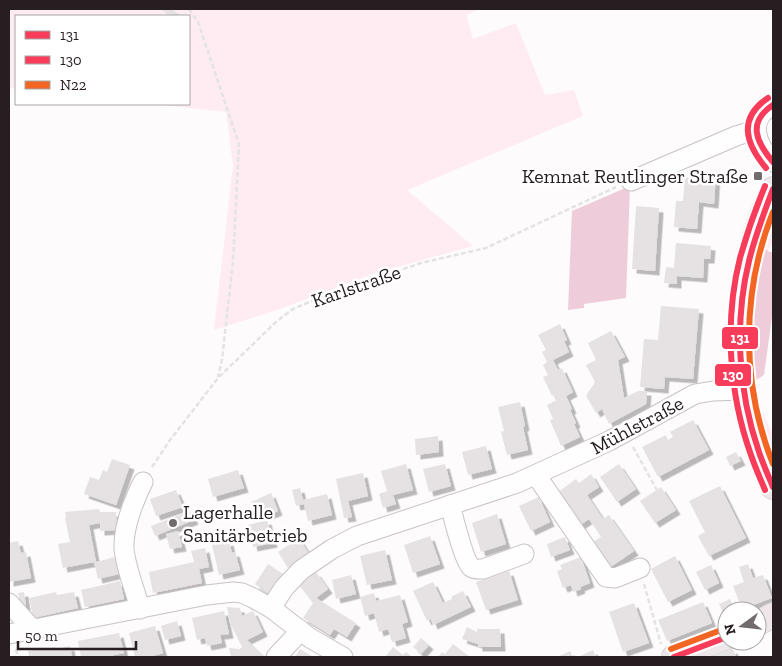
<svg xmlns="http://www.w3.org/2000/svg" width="782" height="666" viewBox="0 0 782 666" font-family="'Zilla Slab',serif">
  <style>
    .green { fill: #ffecf3 }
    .forest { fill: #eeccd9 }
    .building { fill: #e6e1e3; filter: url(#shadow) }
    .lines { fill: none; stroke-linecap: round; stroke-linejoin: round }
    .minor-casing { stroke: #c8c3c5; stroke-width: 21 }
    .major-casing { stroke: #d8d5d6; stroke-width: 26 }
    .path { stroke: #e4e3e3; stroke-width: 2.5; stroke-dasharray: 5 2.5; stroke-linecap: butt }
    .minor { stroke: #fffeff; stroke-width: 19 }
    .major { stroke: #eee6e9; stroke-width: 24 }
    .bus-1-casing { stroke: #fff; stroke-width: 10 }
    .bus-2-casing { stroke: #fff; stroke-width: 10 }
    .bus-3-casing { stroke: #fff; stroke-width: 10 }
    .bus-1 { stroke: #f83c5a; stroke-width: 6 }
    .bus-2 { stroke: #f83c5a; stroke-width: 6 }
    .bus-3 { stroke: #f26522; stroke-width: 6 }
    .poi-dot { fill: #726b6e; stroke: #fff; stroke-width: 2 }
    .labels { text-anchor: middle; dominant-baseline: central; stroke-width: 5; stroke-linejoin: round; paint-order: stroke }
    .poi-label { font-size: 20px; fill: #261e21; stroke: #fff; text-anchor: end }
    .street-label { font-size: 20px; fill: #261e21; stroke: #fff }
    .line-badge { stroke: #fff; stroke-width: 2 }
    .badge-label { font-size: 14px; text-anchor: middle; font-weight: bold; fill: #fff }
  </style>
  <defs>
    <filter id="shadow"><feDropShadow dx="4.5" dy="4.5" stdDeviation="0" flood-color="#0004"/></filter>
  </defs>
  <rect width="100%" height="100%" fill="#fefbfc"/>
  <g class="green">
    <path d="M9 9H480L466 15 473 39 516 23 545 95 574 90 583 116 407 190 473 246 376 273 277 310 214 330 233 165 226 112 153 104H189V16H16V89L9 88Z"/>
    <path d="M773 214V242L768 251 761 244Z"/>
    <path d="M750 384 773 435V456Z"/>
  </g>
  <g class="forest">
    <path d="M630 186 626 298 584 304V308L568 310 572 211Z"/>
    <path d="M761 244 768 251 773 253V309L764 375 750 384 754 294Z"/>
  </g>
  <g class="building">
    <path d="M162 9H173L179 16H168Z"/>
    <path d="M704 173 716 174 714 204 699 202 697 229 674 227 676 201H683L685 177 703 179Z"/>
    <path d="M636 206 659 208 655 271 632 269Z"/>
    <path d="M676 243 711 246 710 259H704L703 278 677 276V284L664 283 666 267 674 268Z"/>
    <path d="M661 306 699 309 693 379 665 377 664 389 640 387 644 339 658 340Z"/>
    <path d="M560 324 567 340 564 341 569 352 553 360 558 370 562 368 573 392 566 396 572 409 570 410 576 423 574 424 580 437 561 446 550 420 553 419 547 405 557 400 554 394 552 396 543 377 548 375 543 365 547 362 542 352 546 350 538 335Z"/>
    <path d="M611 331 625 357 618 360 624 398 638 391H647L646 404 609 424 602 409 596 413 586 396 595 382 586 365 596 360 588 343Z"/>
    <path d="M520 402 525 426 523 427 528 450 507 455 501 432 504 431 498 407Z"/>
    <path d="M693 420 709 450 658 477 642 447 666 435 668 440 673 437 670 432Z"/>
    <path d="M438 436 439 452 416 455 415 439Z"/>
    <path d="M486 446 492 469 468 475 462 452Z"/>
    <path d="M736 452 741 461 730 466 726 457Z"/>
    <path d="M112 459 130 465 116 505 84 494 90 477 99 480 103 470 107 472Z"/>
    <path d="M406 464 413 490 393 495 396 504 383 508 379 494 387 491 381 471Z"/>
    <path d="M445 464 451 486 429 492 423 469Z"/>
    <path d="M619 464 636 489 617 502 600 477Z"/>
    <path d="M238 470 244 488 213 497 208 479Z"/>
    <path d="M363 473 368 496 348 501 352 517 344 518 336 479Z"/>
    <path d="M591 474 599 487 587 495 603 519 609 515 634 551 609 568 591 543 601 537 589 519 580 525 557 493 576 479 579 483Z"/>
    <path d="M720 486 746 538 709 556 698 536 705 532 689 501Z"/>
    <path d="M661 487 676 510 655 523 640 501Z"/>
    <path d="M300 488 303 500 327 494 332 515 308 521 304 504 296 506 292 490Z"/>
    <path d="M176 490 183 507 156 516 150 499Z"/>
    <path d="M271 493 278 511 258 519 251 502Z"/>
    <path d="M539 497 550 522 531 531 519 506Z"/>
    <path d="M99 509 100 512H116L117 530 100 531V523L89 525 96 562 115 557 119 574 98 579 94 562 63 568 58 544 70 542 65 518H66L65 512Z"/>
    <path d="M190 511 194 520 155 536 151 526Z"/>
    <path d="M497 514 506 544 481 552 472 523Z"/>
    <path d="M267 520 273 543 253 547 248 525Z"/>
    <path d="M178 531 182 547 170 549 166 534Z"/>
    <path d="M430 536 440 564 413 573 404 545Z"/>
    <path d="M565 537 570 550 551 557 547 544Z"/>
    <path d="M299 538 309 554 288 568 278 552Z"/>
    <path d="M18 541 21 553 26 552 31 578 9 582V543Z"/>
    <path d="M229 541 232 553 235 552 240 570 219 575 212 545Z"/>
    <path d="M205 548 209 567 199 569 202 583 153 593 149 572 194 562 191 551Z"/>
    <path d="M385 550 392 580 367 585 360 556Z"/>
    <path d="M675 556 692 590 668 602 651 569Z"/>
    <path d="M581 557 590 583 580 587 581 589 573 592 571 585 563 588 557 571 562 569 560 565Z"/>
    <path d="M268 564 283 574 269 594 255 584Z"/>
    <path d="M748 564 753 578 763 575 772 598 742 609 733 586 744 582 739 567Z"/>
    <path d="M711 565 719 583 705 590 696 572Z"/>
    <path d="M509 571 518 600 486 610 476 582Z"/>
    <path d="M316 572 328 589 316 598 356 623 347 637 334 629 330 635 303 618 313 603 299 585Z"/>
    <path d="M351 575 356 594 336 599 332 580Z"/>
    <path d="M120 581 124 599 85 607 81 590Z"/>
    <path d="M433 582 443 603 452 599 451 597 463 591 471 607 433 625 431 619 427 621 413 591Z"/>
    <path d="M24 592 26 606 21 607 18 593Z"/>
    <path d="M56 592 57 595 74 592 78 608 33 618 29 598Z"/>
    <path d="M374 593 376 601 400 595 408 622 402 624 406 638 392 642 388 629 379 632 374 613 365 616 360 597Z"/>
    <path d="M730 599 735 611H727V621L719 604Z"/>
    <path d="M703 602 712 623 667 641 658 620Z"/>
    <path d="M634 603 649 643 623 652 609 612Z"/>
    <path d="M227 607 240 608 242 616 253 611 263 632 247 640 265 657H231L229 648 240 649 242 647 230 623Z"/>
    <path d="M224 611 229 634 220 635 222 643 207 646 205 638 197 640 192 618Z"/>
    <path d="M177 621 181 636 165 640 161 626Z"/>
    <path d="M155 626 163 653 149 657H135L129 633Z"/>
    <path d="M467 627 477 632V629H500L501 647H478V644L462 639Z"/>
    <path d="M119 633 124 653 105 657H81L78 641Z"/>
    <path d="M421 638 429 645 421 654 413 647Z"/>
    <path d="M453 644 470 657H438L442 652 445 654Z"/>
    <path d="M70 646 72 657H29L28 651 42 648V650L55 647 56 649Z"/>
    <path d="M393 647 403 655 406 652 412 657H385Z"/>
    <path d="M300 649 313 657H295Z"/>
    <path d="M733 649 736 657H712Z"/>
    <path d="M593 650 596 657H578Z"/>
    <path d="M570 651 573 657H557Z"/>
  </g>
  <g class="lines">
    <defs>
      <g id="minor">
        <path d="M773 105C746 119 756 144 773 162"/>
        <path d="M631 181 736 136 755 130"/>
        <path d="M536 475 606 577 615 578 640 568"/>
        <path d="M450 505C453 516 464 561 471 567 475 570 479 569 483 569L524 554"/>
        <path d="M9 603 33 630"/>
        <path d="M271 608 284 588 301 570 332 549 357 536 517 483 609 441 695 394 713 391 743 390"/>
        <path d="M140 609C135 589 126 569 124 549 123 528 134 500 143 482"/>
        <path d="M9 634 207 595 233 592 242 593 253 598 271 608 310 638 343 657"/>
        <path d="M276 657 293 639 299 629"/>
      </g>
      <g id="major">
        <path d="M773 189C729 283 729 394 773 487"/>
        <path d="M757 624 773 615"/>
        <path d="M674 657 727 637"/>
      </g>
    </defs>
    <use href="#minor" class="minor-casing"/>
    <use href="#major" class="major-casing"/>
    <g class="path">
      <path d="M189 9 198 22 239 144 233 261 222 360 218 377"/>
      <path d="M633 447 657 490"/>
      <path d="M152 467 170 440 218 378 277 321 293 309 321 297 421 263 486 248 616 187"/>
      <path d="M644 584 661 644"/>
      <path d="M16 649 18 657"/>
    </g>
    <use href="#minor" class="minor"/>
    <use href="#major" class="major"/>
    <defs>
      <g id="bus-1">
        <path d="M773 105C747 122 756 142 773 162"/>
        <path d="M773 189C764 213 755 236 749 261 734 322 738 392 759 452 763 464 768 475 773 487"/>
        <path d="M674 657 727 637"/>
      </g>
      <g id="bus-2">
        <path d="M766 168C745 143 738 118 768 98"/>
        <path d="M765 186C755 210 747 233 740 258 724 321 729 394 751 455 755 467 760 478 765 490"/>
      </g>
      <g id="bus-3">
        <path d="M773 212C741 292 741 384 773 464"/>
        <path d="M671 649 724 629"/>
      </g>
    </defs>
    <use href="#bus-1" class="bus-1-casing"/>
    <use href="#bus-2" class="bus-2-casing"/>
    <use href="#bus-3" class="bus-3-casing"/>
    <use href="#bus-1" class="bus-1"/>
    <use href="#bus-2" class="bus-2"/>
    <use href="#bus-3" class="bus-3"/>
  </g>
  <g class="poi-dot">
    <rect x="753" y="171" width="10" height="10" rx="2.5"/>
    <circle cx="173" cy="523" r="5"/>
  </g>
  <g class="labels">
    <g class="poi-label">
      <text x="748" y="176">Kemnat Reutlinger Straße</text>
      <text x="183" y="512" text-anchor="start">Lagerhalle<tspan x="183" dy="23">Sanitärbetrieb</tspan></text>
    </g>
    <g class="street-label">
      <text transform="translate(356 286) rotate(-19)">Karlstraße</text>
      <text transform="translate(637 425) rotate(-28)">Mühlstraße</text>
    </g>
  </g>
  <g class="line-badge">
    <rect x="721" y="326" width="38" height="24" rx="5" fill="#f83c5a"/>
    <rect x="714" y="363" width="38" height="24" rx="5" fill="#f83c5a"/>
  </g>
  <g class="badge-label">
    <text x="740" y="343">131</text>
    <text x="733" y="380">130</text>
  </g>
  <rect width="782" height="666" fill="none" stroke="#261e21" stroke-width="20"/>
  <rect x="15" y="15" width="175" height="90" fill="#ffffff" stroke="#a8a5a6"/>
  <rect x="25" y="31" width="25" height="8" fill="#f83c5a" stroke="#a8a5a6"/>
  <text x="60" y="40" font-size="15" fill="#261e21">131</text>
  <rect x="25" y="56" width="25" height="8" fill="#f83c5a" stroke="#a8a5a6"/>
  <text x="60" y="65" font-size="15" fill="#261e21">130</text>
  <rect x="25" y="81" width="25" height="8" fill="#f26522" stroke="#a8a5a6"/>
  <text x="60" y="90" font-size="15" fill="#261e21">N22</text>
  <g transform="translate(742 626) rotate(255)"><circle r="24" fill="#ffffff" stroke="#a8a5a6"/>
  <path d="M0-4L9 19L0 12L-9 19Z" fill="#726b6e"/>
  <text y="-8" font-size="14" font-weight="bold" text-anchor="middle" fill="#261e21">N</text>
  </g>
  <path d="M18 641v8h118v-8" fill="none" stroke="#261e21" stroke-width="2.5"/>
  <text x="25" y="641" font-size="15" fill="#261e21" stroke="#ffffff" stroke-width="4" paint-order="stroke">50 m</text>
</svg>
